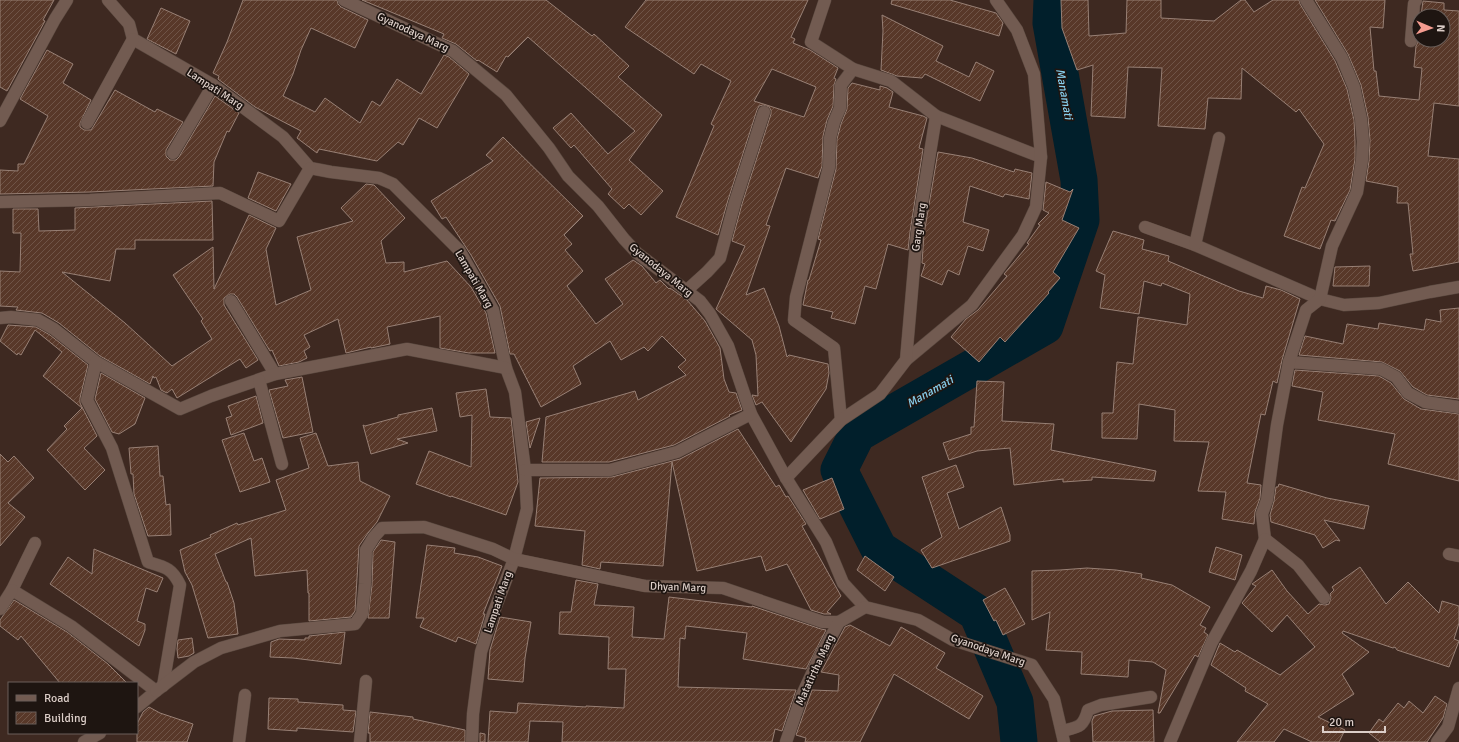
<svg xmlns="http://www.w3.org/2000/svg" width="1459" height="742" viewBox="0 0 1459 742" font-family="Signika,sans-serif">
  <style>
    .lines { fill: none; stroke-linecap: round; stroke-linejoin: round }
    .river { stroke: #011f2b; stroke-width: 37 }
    .building { fill: url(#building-hatch); stroke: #988075; fill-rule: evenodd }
    .minor-casing { stroke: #58473e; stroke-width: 13 }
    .minor { stroke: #725b51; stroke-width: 12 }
    .labels { text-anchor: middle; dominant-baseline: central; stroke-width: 3.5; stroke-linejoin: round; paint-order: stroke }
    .street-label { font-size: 11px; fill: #dccec8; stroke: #1e1511 }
    .water-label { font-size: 12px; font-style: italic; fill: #87ceec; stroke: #1e1511 }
  </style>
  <defs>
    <pattern id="building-hatch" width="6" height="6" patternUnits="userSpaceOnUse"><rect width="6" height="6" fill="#583829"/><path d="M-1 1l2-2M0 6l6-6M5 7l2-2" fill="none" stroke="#6f5447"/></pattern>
  </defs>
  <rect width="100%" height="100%" fill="#3e2921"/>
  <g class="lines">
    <path class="river" d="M1019 742 1015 702 977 613 879 549 839 470 857 434 1045 326 1081 220 1079 180 1051 23 1052 0"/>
  </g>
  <g class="building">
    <path d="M0 0H54L43 20 45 21 7 91 0 87Z"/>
    <path d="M243 0H337L338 4 341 7 368 20 355 48 311 28 301 50 293 74 283 96 315 112 325 98 360 123 372 101 380 106 397 79 421 94 444 55 449 57 469 74 437 128 419 118 403 145 398 142 377 161 319 149 317 153 297 138 301 131 255 107 218 79 219 76 213 73 227 42Z"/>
    <path d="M362 0H546L592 36 594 34 629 66 618 77 662 115 629 160 663 191 641 215 629 204 624 209 608 194 612 189 574 145 571 148 553 128 571 113 608 154 635 131 528 37 508 57 506 56 497 72 478 60 477 61 456 44 442 38 444 34Z"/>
    <path d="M646 0H808L791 37 795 39 793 43 810 50 838 68 834 78 836 79 834 85 833 106 827 120 823 136 822 166 818 178 786 168 766 225 770 226 746 295 764 288 779 326 787 357 789 355 828 364 829 373 826 389 791 442 762 402 756 405 752 395 758 396 756 355 752 340 716 309 745 246 732 241 742 204 771 114V110L769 107 763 105 759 106 757 110 728 200 718 235 676 217 714 126 711 124 731 81 701 64 694 74 625 27ZM772 69 816 87 804 117 754 101Z"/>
    <path d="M892 0H950L996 13 1003 23 999 36 891 4Z"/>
    <path d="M1061 0H1088L1089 36 1126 33 1127 0H1161V18L1214 21 1241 0H1245L1254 12 1273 0H1299L1300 4 1335 61 1347 89 1354 120 1355 141V159L1350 190 1335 221 1331 220 1320 249 1284 236 1302 187 1305 188 1324 144 1299 109 1296 112 1242 68 1241 99 1208 98 1205 129 1158 126 1162 68 1128 67 1125 118 1091 116 1093 65 1077 70 1062 28Z"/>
    <path d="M1315 0H1385L1383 28 1370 27 1374 71H1376L1379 96 1419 100 1422 68 1414 67 1416 46 1418 42 1419 35V40H1443V16H1421L1423 1 1444 3V10L1459 11V106L1434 103 1428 156 1459 159V262L1413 271 1410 254H1413L1408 203H1397L1398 187 1366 181 1369 161 1370 140 1368 117 1361 85 1348 54Z"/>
    <path d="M161 8 190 21 176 54 147 39Z"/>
    <path d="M882 15 943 46 936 61 969 77 976 62 994 71 980 101 925 74 922 78 897 76 881 70 883 31Z"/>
    <path d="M47 50 73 64 63 83 91 100 80 123V127L84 130H91L93 127 115 90 155 112 157 109 183 122 166 150V156L170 160H176L179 157 215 96 239 113 229 132 227 131 214 162 213 186 90 192 0 194V170L18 171V164H24L48 116 20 99Z"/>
    <path d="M852 83 880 90V86L887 88 893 92 889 107 923 116 927 118 919 148 923 149 910 232 908 250 888 244 876 289 865 286 855 324 831 318 833 312 803 305 808 280H809L821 240 818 239 836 169 837 139 841 124 847 109 848 88Z"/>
    <path d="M503 137 583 216 564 235 572 244 565 250 583 271 567 286 596 324 623 304 605 279 633 260 642 266 656 283 660 280 669 289 670 288 687 300 705 321 720 348 724 379 729 392 736 393 742 410 729 415 730 416 674 445 609 462H542L546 417 635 391 638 400 686 375 678 367 686 360 662 336 648 351 644 347 621 360 610 341 573 366 581 384 541 407 514 354H510L500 306 471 255 446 217 442 219 431 201 493 161 486 155Z"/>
    <path d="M938 152 972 158 1014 172 1015 169 1032 173 1029 199 1005 194 1003 197 970 186 963 222 989 230 983 251 968 246 959 275 948 270 942 285 921 276 925 264 922 263 924 234Z"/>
    <path d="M258 172 291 184 276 211 248 198Z"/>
    <path d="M1046 182 1070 192 1073 189 1062 220 1079 228 1053 272 1060 278 1048 292 1049 293 1005 342 1000 337 979 362 951 337 966 319 978 310 1007 276 1004 274 1029 244 1027 243 1040 225 1038 224 1049 213 1043 210Z"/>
    <path d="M366 184 374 185 405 218 381 241 386 263 404 262V272L447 261 471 287 486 313 495 353H469L440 348V316L387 327 390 344 371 348V347L346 353 338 319 304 335 310 347 304 351 307 358 299 362 279 366 272 350 270 351 237 297 234 294H230L224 298V305L258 360 246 368 240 359 177 398 172 389 167 393 161 390 156 377 154 378 153 376 150 384 100 356 59 323 42 313 16 310 18 307 0 306V271L20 272 21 233H13V209H38L39 231 75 230V208L212 201 213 240H135V249H116L110 281 62 272 125 323 172 366 212 339 201 321 203 319 173 275 213 247 214 289 249 215 276 228 266 249 276 305 311 290 297 237 353 221 341 208Z"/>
    <path d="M1113 231 1144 240 1142 249 1169 256 1168 261 1239 291 1263 298 1266 286 1281 290 1300 299 1282 360 1277 383 1273 381 1265 415 1261 414 1247 483 1261 485 1260 498 1255 512 1254 524 1222 519 1226 492 1198 491 1209 442 1174 441 1175 410 1139 404 1137 439 1102 438V413H1113L1117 362 1133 364 1138 317 1187 325 1190 294 1162 283 1161 286 1144 281 1139 314 1100 308 1105 275 1096 271Z"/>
    <path d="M1370 266 1369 286H1333L1335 267Z"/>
    <path d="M1459 308V399L1427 395 1413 387 1400 371 1382 362 1299 355 1305 336 1343 344 1347 324 1378 329 1379 323 1424 330 1426 319 1441 322 1440 310Z"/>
    <path d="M8 325 36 327 50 335 88 365 80 398V403L97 436 84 448 105 470 85 490 47 450 67 429 64 426 82 408 43 376 62 352 35 330 21 355 18 353 17 355 0 341Z"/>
    <path d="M1295 370 1379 376 1391 383 1404 399 1421 409 1459 414V481L1388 464 1395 434 1318 420 1323 392 1292 386Z"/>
    <path d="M101 373 145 398 135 424 119 434 112 432 95 399Z"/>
    <path d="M302 377 313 432 283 438 269 390 288 386 285 380Z"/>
    <path d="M977 381 1004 382 1002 421 1054 424 1051 450 1156 471 1154 481 1092 477V480L1063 482V479L1014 485 1010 448 977 451 949 460 943 443 971 434V427H974Z"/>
    <path d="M486 389 490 417 511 418 518 482 506 515 451 496V497L416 484 429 451 471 467 472 415 460 417 456 393Z"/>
    <path d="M256 396 263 423 231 435 226 418 232 416 228 406Z"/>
    <path d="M432 408 437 431 397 439 408 443 371 454 363 425 365 426 398 417V415Z"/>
    <path d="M540 418 530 448 526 422Z"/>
    <path d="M738 429 776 487 779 485 786 497 788 496 806 524 802 526 841 596 827 612 831 614H824L811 610 787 564 766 571 761 556 697 571 672 462 663 566 601 562 600 569 582 565 585 531 535 526 540 478 612 477 680 459Z"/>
    <path d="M244 433 254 461 262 458 270 482 240 492 222 440Z"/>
    <path d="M316 433 328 466 358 462 360 481 390 496 377 522 368 533 359 546 355 611 351 617 309 621V593H308L307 570 255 576 251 538 215 554 226 582H227L234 603 238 634 208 638 192 585 185 572 180 550 211 537 210 535 237 523 238 525 286 510 276 480 309 468 300 438Z"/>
    <path d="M158 446 160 476H163L166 505 170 504 171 535 148 536 134 494 133 474H131L129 448Z"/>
    <path d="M0 454 8 462 14 456 34 478 8 503 25 517 0 546Z"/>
    <path d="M956 465 964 487 947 493 959 529 1001 507 1010 535V541L932 568 921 550 942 537 922 477Z"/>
    <path d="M832 478 844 509 820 519 803 490Z"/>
    <path d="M1279 484 1327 498 1369 506 1364 529 1324 520 1340 541 1336 540 1323 548 1315 535 1271 522 1270 515 1274 501 1276 487H1278Z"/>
    <path d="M381 540 395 542 389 618H368L372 585 373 552Z"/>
    <path d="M427 545 455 548 454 553 478 557 502 566 483 614H485L476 644 458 637 456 642 420 627 424 618H416Z"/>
    <path d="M1216 547 1242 555 1235 580 1209 572Z"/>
    <path d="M94 549 163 578 157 592 146 588 137 621 145 624V630L139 646 50 584 68 557 92 574Z"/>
    <path d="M865 556 894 577 885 591 857 570Z"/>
    <path d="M1360 567 1386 604 1408 582 1439 613 1442 601 1459 606V623L1454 639 1459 641 1449 667 1397 650 1395 647 1393 648 1343 631 1342 633 1369 652 1342 674 1354 694 1318 717 1345 730 1339 742H1312L1284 729 1274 742H1237L1268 704 1245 691 1246 688 1211 665 1220 643 1235 652 1237 650 1280 675 1315 647 1287 615 1272 632 1242 603 1256 586 1252 584 1272 570 1287 591 1308 614 1319 604 1325 605 1329 604 1331 597 1330 594 1334 590 1332 587Z"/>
    <path d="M1087 568 1116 570 1142 574 1141 578 1172 585 1210 607 1200 625 1206 628 1204 632 1208 635 1198 657 1195 655 1160 713H1158L1166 670 1153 662 1129 660 1128 677 1081 674 1082 652 1046 650 1050 612 1032 620V571L1060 570Z"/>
    <path d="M576 580 598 584 594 605 634 607 632 637 664 639 669 597 752 607V606L821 629 826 630 806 669 743 659 747 633 686 626 685 639 680 638 678 687 796 690 782 731 775 729 772 742H562L563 722 530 721 528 742H488L490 711 517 713 518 703 586 707V706L624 708 626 669H608L609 637 559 634 560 612H571Z"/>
    <path d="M1005 588 1025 624 1003 635 996 620 994 621 983 600Z"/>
    <path d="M14 600 67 632 108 664 127 683H60L21 636 18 640 0 626V620Z"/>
    <path d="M500 617 531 622 525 658 523 682 488 679 490 650Z"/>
    <path d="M850 625 890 646 901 627 945 653 936 668 983 696 969 719 894 674 860 742H805L806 738 796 735 812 690 838 691 839 675 821 672 845 627Z"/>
    <path d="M345 632 341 664 293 658 270 657 271 642 279 639 305 640V638H309V636Z"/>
    <path d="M192 638 194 653 189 656 178 658 177 649 178 640Z"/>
    <path d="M1435 696 1447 704 1443 718 1427 742H1380L1369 733 1379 719 1383 722 1398 703 1404 708 1409 701 1423 713Z"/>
    <path d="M269 698 298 699V702L343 705V710L356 711 353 732 297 728V731L268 729Z"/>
    <path d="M149 707 160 713 193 724 187 742H137V724L143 712Z"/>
    <path d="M1153 710 1154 742H1093L1092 721 1094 716 1112 711Z"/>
    <path d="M370 712 413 717V719L465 730V742H370V733H368Z"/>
    <path d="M480 733 485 734V742H480Z"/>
  </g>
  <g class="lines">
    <defs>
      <g id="minor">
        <path d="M108 0 129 24 133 39 213 85 283 137 310 168 331 172 379 178 393 184 459 250 493 310 506 368 515 392 525 470 527 509 514 559 493 614 481 652 473 714 472 742"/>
        <path d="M344 0 453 51 506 95 549 148 568 176 598 206 624 239 637 253 700 301 710 314 728 346 751 414 786 478 826 542 843 583 865 607 918 620 953 640 1032 665 1054 699 1064 742"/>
        <path d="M1411 41 1414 4 1416 0"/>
        <path d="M936 116 1041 157"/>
        <path d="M0 121 55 19 67 0"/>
        <path d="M87 123 133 39"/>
        <path d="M173 153 213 85"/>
        <path d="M0 202 90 200 220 193 279 221 310 168"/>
        <path d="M1145 227 1195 245 1320 299 1344 305 1379 303 1430 292 1459 287"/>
        <path d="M1195 245 1219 138"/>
        <path d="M686 291 707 272 720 258 735 202 764 112"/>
        <path d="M231 301 275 374"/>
        <path d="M0 318 11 317 38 320 54 329 96 362 180 409 211 396 275 374 407 349 506 368"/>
        <path d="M906 360 972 305 1023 235 1036 207 1041 157 1034 74 1017 30 996 0"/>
        <path d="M96 362 87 400 112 448 148 562C165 567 172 568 180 585L163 686"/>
        <path d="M1289 362 1381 369 1396 377 1408 393 1425 402 1459 407"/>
        <path d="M259 380 282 464"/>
        <path d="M841 420 834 348 794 320 796 297 829 167 830 138 834 122 840 108 841 85 853 69"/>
        <path d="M525 470H610L677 452 751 414"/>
        <path d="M786 478 841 420 880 394 906 360 917 233 936 116 891 81 853 69 811 42 825 0"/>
        <path d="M1265 539 1262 514 1267 500 1277 425 1289 362 1306 310 1320 299 1332 246 1357 192 1362 160 1363 141 1361 119 1354 87 1347 70 1342 58 1306 0"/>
        <path d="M35 543 12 590 71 626 156 691 137 707"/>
        <path d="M1449 554 1459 556"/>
        <path d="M0 609 12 590"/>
        <path d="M156 691 194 662 221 648 280 631 355 624 362 614 365 584 366 550 374 537 382 528 424 527 493 549 514 559 645 586 723 588 823 622H839"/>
        <path d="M1062 731C1078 727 1083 728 1088 710L1101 705 1151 697"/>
        <path d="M84 742 100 733"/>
        <path d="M239 742 245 695"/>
        <path d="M360 742 366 681"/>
        <path d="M786 742 802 695 820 656 839 622 865 607"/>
        <path d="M1170 742 1212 642 1251 571 1265 539 1298 565 1324 598"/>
        <path d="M1437 742 1448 727 1459 688"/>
      </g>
    </defs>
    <use href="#minor" class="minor-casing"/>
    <use href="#minor" class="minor"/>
  </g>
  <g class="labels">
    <g class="street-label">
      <text transform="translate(413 32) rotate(25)">Gyanodaya Marg</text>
      <text transform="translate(215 89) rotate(33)">Lampati Marg</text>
      <text transform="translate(919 227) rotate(-82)">Garg Marg</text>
      <text transform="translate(661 270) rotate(39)">Gyanodaya Marg</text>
      <text transform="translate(474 279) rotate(60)">Lampati Marg</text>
      <text transform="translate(678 587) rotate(2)">Dhyan Marg</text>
      <text transform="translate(498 602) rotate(-71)">Lampati Marg</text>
      <text transform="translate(988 650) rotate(19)">Gyanodaya Marg</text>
      <text transform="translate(815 670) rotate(-65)">Matatirtha Marg</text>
    </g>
    <g class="water-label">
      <text transform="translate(1064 94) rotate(80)">Manamati</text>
      <text transform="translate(930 392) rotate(-30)">Manamati</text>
    </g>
  </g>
  <rect x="8" y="682" width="130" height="52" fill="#1e1511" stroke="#6a5f5a"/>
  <rect x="16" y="695" width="20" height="6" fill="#725b51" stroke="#6a5f5a"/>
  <text x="44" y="702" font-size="12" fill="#dccec8">Road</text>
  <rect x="16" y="712" width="20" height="12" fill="url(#building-hatch)" stroke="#6a5f5a"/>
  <text x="44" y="722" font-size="12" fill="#dccec8">Building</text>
  <g transform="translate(1431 28) rotate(92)"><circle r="19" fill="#1e1511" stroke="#6a5f5a"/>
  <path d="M0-3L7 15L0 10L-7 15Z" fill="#f59c90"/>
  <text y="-6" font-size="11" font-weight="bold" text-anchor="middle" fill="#dccec8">N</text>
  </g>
  <path d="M1323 726v6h62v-6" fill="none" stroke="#dccec8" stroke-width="2"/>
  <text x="1329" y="726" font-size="12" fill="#dccec8" stroke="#1e1511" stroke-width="3" paint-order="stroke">20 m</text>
</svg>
